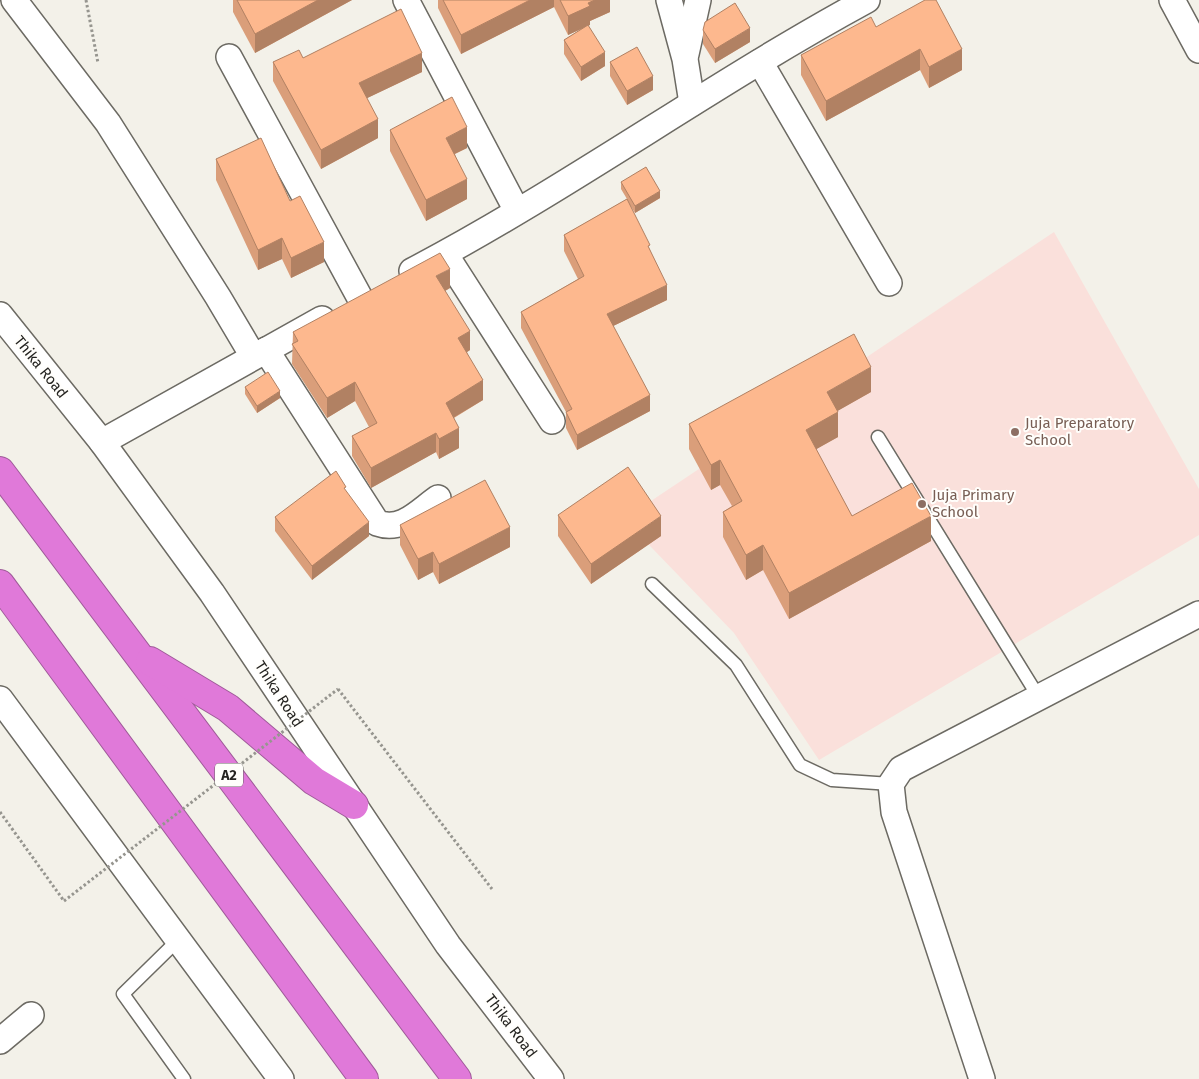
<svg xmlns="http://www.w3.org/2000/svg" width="1199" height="1079" viewBox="0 0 1199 1079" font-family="'Fira Sans',sans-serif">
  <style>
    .education { fill: #fae0db }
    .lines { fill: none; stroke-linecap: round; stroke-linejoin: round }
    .lane-casing { stroke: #6c6a63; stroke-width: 15 }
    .street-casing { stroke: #6c6a63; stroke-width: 28 }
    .highway-casing { stroke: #9f5b99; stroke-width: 30 }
    .path { stroke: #96958f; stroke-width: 3; stroke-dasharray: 2.5 2.5; stroke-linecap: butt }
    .lane { stroke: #fff; stroke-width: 12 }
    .street { stroke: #fff; stroke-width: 25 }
    .highway { stroke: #e079d9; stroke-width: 28 }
    .path-bridge { stroke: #96958f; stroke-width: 3; stroke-dasharray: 2.5 2.5; stroke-linecap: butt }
    .wall { fill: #da9e7a }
    .shaded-wall { fill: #b18163 }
    .building { fill: #fdb88e; stroke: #b18163 }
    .education-dot { fill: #8d6e63; stroke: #fffefb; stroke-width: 2 }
    .labels { text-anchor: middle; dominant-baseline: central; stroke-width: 4; stroke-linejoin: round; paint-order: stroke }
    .shield { fill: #fffefb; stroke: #666562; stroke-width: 1 }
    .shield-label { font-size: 14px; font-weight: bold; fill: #252421 }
    .street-label { font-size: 15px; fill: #252421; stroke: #fffefb }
    .education-label { font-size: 15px; fill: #785e54; stroke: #fffefb; text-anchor: start }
  </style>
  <rect width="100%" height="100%" fill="#f3f1e9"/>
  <path class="education" d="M1054 232 1199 489V535L819 760 734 633 624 519Z"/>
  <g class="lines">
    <defs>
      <g id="lane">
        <path d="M878 437 1038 696"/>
        <path d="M652 584 736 665 800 765 832 780 891 784"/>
        <path d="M178 940 123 994 184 1079"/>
      </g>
      <g id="street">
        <path d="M14 0 108 123 218 297 253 356"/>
        <path d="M406 0 517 211"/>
        <path d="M669 0 685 59 692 103"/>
        <path d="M1172 0 1199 50"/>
        <path d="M686 54 698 0"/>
        <path d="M229 57 360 298"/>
        <path d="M760 62 889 283"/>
        <path d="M445 254 552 421"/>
        <path d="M412 271C568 189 712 84 867 0"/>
        <path d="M0 315 102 442 212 593 448 945 551 1079"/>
        <path d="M266 350 377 523C402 532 418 512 438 498"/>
        <path d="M102 442 322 319"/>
        <path d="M0 699 281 1079"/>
        <path d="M0 1041 31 1015"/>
        <path d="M982 1079 894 812 891 784 901 769 1199 614"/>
      </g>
      <g id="highway">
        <path d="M0 471 457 1079"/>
        <path d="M0 584 364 1079"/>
        <path d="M150 661 228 708 314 781 354 805"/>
      </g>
    </defs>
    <use href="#lane" class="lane-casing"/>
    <use href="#street" class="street-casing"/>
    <use href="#highway" class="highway-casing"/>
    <g class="path">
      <path d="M86 0 98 63"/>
      <path d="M338 689 492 889"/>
      <path d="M0 812 64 901"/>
    </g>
    <use href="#lane" class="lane"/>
    <use href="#street" class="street"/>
    <use href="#highway" class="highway"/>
    <path class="path-bridge" d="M64 901 338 689"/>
  </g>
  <g class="wall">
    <path d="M233 0H352L255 53 233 12Z"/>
    <path d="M438 0H610V12L590 21V25H588L605 66 581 81 564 54V40L583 28 568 35 554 7 461 54 438 8Z"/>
    <path d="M876 27 962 70 929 88 920 70 826 121 801 75V55Z"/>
    <path d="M703 30 750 42 715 63 703 44Z"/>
    <path d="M303 58 422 72 367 98 378 138 321 169 273 81V62Z"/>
    <path d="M610 62 653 90 627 105 610 76Z"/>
    <path d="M390 130 467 148 455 154 467 199 426 221 390 151Z"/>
    <path d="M216 159 290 201 324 262 291 278 282 259 258 270 216 180Z"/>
    <path d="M621 182 660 198 635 213 630 205 650 250 667 300 613 326 650 411 577 450 566 428V412L521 328V312L578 279 564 251V235L627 199 621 189Z"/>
    <path d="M450 288 445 291 470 350 467 352 483 400 454 418 459 448 439 459 436 452 371 488 352 456V436L369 427 355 401 327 418 292 364 293 332Z"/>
    <path d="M245 387 280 398 257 413 245 394Z"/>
    <path d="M871 392 837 411 838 437 816 449 852 516 931 541 789 619 763 570 746 580 723 537V512L732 506 720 485 711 490 689 449V424Z"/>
    <path d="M558 515 661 536 591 584 558 536Z"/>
    <path d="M275 517 369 536 312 580 275 531Z"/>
    <path d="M400 525 510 547 439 584 433 572 418 580 400 545Z"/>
  </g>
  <g class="shaded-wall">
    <path d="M318 0H352L255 53V34Z"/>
    <path d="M530 0H554V7L461 54V35Z"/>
    <path d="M595 0H610V12L590 21V25L568 35V16L588 3Z"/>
    <path d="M750 28V42L715 63V49Z"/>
    <path d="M920 49V70L826 121V101Z"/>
    <path d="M962 49V70L929 88V67Z"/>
    <path d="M605 52V66L581 81V67Z"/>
    <path d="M422 53V72L359 102V83Z"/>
    <path d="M653 76V90L627 105V91Z"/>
    <path d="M378 119V138L321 169V150Z"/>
    <path d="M467 127V148L446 158V138Z"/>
    <path d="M467 179V199L426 221V200Z"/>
    <path d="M660 191V198L635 213V206Z"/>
    <path d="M282 238V259L258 270V250Z"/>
    <path d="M324 242V262L291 278V258Z"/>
    <path d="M450 269V288L436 296V276Z"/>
    <path d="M667 285V300L607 329V314Z"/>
    <path d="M470 331V350L458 358V338Z"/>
    <path d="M871 367V392L827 417V392Z"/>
    <path d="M483 380V400L446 422V403Z"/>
    <path d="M355 382V401L327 418V398Z"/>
    <path d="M280 391V398L257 413V406Z"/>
    <path d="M650 395V411L577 450V435Z"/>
    <path d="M838 412V437L806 455V430Z"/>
    <path d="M459 428V448L439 459V439Z"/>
    <path d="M436 433V452L371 488V468Z"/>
    <path d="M720 460V485L711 490V465Z"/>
    <path d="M661 516V536L591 584V564Z"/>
    <path d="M931 516V541L789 619V593Z"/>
    <path d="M369 522V536L312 580V566Z"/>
    <path d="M510 527V547L439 584V564Z"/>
    <path d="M763 545V570L746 580V555Z"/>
    <path d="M433 552V572L418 580V559Z"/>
  </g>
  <g class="building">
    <path d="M237 0H318L255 34Z"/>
    <path d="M443 0H530L461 35Z"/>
    <path d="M560 0H595L588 3 590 6 568 16Z"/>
    <path d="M925 0H936L962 49 929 67 920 49 826 101 801 55 871 17 876 27Z"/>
    <path d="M735 3 750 28 715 49 703 30 705 22Z"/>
    <path d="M401 9 422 53 359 83 378 119 321 150 273 62 299 50 303 58Z"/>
    <path d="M588 25 605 52 581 67 564 40Z"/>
    <path d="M637 47 653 76 627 91 610 62Z"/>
    <path d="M452 97 467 127 446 138 467 179 426 200 390 130Z"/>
    <path d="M261 138 290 201 300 196 324 242 291 258 282 238 258 250 216 159Z"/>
    <path d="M646 167 660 191 635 206 621 182Z"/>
    <path d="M627 199 650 245 648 246 667 285 607 314 650 395 577 435 566 412 572 409 521 312 584 276 564 235Z"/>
    <path d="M440 253 450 269 436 276 470 331 458 338 483 380 446 403 459 428 439 439 436 433 371 468 352 436 377 423 355 382 327 398 292 344 298 341 293 332Z"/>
    <path d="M854 334 871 367 827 392 838 412 806 430 852 516 912 483 931 516 789 593 763 545 746 555 723 512 742 501 720 460 711 465 689 424Z"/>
    <path d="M268 372 280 391 257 406 245 387Z"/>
    <path d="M628 467 661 516 591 564 558 515Z"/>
    <path d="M336 471 346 487 344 488 369 522 312 566 275 517Z"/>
    <path d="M485 480 510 527 439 564 433 552 418 559 400 525Z"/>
  </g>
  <g class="education-dot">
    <circle cx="1015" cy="432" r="5"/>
    <circle cx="922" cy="504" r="5"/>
  </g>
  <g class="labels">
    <rect class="shield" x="215" y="763.5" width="28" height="23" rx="4"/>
    <g class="shield-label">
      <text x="229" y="775">A2</text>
    </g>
    <g class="street-label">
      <text transform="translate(41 367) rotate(51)">Thika Road</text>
      <text transform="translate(279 694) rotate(57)">Thika Road</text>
      <text transform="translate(511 1026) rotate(53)">Thika Road</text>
    </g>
    <g class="education-label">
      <text x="1025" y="423">Juja Preparatory<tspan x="1025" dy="17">School</tspan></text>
      <text x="932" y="495">Juja Primary<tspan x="932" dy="17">School</tspan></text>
    </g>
  </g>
</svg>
